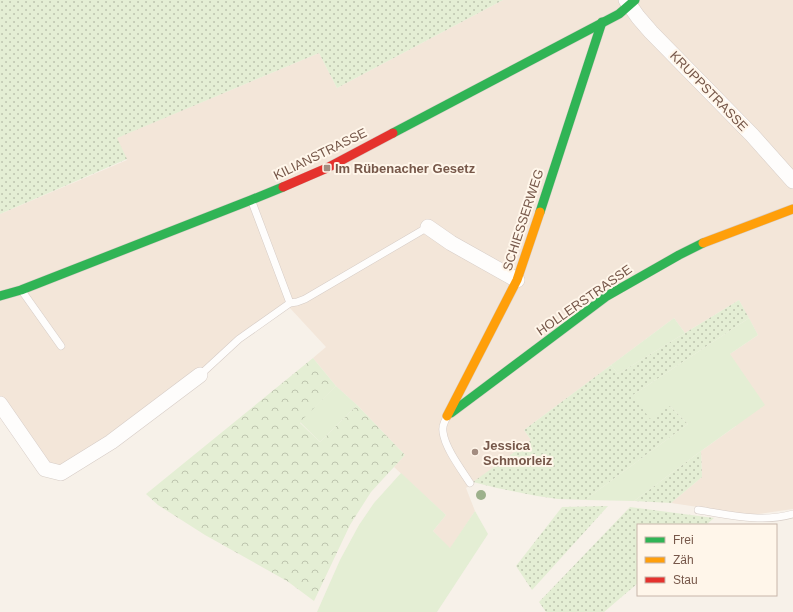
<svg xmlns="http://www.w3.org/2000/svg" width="793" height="612" viewBox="0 0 793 612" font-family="Helvetica,sans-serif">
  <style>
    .residential { fill: #f3e6d9 }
    .grass { fill: url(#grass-dots) }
    .forest { fill: url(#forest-crowns) }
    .green { fill: #e4eed4 }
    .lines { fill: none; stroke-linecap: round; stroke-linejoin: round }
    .lane-casing { stroke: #d6ccc6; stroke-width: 8 }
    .street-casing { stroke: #d6ccc6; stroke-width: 16 }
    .fast-casing { stroke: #d6ccc6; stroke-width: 10 }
    .slow-casing { stroke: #d6ccc6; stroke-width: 10 }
    .jam-casing { stroke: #d6ccc6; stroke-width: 10 }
    .lane { stroke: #fefdfc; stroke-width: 7 }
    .street { stroke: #fefdfc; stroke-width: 15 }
    .fast { stroke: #30b455; stroke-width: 9 }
    .slow { stroke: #ff9f0a; stroke-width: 9 }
    .jam { stroke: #e5322d; stroke-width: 9 }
    .tree { fill: #9db18c }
    .poi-dot { fill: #a38d81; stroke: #fff6ea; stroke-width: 1.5 }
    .labels { text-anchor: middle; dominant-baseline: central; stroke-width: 4; stroke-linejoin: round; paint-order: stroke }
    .street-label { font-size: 13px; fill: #765749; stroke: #fff6ea }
    .poi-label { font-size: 13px; font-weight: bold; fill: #765749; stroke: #fff6ea; text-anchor: start }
  </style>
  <defs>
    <pattern id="grass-dots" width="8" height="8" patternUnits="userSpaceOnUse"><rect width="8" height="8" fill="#e4eed4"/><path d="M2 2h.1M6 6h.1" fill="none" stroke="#bdc4ae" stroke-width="1.8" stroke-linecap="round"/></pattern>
    <pattern id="forest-crowns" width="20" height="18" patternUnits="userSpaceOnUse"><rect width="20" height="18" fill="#e4eed4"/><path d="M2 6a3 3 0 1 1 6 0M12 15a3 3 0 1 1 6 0" fill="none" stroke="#bdc4ae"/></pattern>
  </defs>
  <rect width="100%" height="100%" fill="#f7f1e9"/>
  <path class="residential" d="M503 0H793V509L752 515 671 503 702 477 701 451 736 426 730 354 758 335 739 300 685 333 674 318 524 430 531 440 466 488 475 511 450 549 433 531 446 515 394 467 405 455 357 405 336 386 313 358 326 347 289 307 197 371 109 441 51 472 0 398V214L127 160 116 138 319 53 337 88Z"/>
  <g class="grass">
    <path d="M0 0H503L337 88 319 53 117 138 127 159 0 214Z"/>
    <path d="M739 300 749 318 633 395 670 406 688 424 585 500 558 499 537 496 497 488 473 482 531 440 524 430 611 365 618 374Z"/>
    <path d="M701 451 702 477 671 503 634 501Z"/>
    <path d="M608 506 532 590 516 566 562 507Z"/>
    <path d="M630 507 714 518 706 525H638V583L604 612H546L539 602Z"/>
  </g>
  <path class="forest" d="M313 358 336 386 300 423 320 442 357 405 405 455 371 492 350 525 314 601 287 581 205 535 158 505 146 494Z"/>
  <g class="green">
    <path d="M674 318 685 333 618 374 611 365Z"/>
    <path d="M749 318 758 335 730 354 765 405 701 451 634 501 585 500 688 424 670 406 650 419 633 395Z"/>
    <path d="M336 386 357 405 320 442 300 422Z"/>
    <path d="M401 473 446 515 433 531 450 548 475 511 488 534 437 612H317L340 560 359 525 374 503Z"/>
  </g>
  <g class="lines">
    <defs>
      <g id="lane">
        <path d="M252 202 290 303"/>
        <path d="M22 291 61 346"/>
        <path d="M200 375 239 339 290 303 297 302 305 299 428 227"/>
        <path d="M447 417C444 422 442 427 443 432 445 448 461 469 470 483"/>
        <path d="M698 510C731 515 760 523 793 514"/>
      </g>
      <g id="street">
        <path d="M626 0 638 17 651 32 752 135 793 181"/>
        <path d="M428 227 451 243 517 280"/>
        <path d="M0 404 45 469 61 473 111 442 200 375"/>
      </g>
      <g id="fast">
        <path d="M393 133 619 14 635 0"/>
        <path d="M540 212 602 22"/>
        <path d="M0 296 21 290 251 200 283 187"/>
        <path d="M451 413 607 296 679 255 703 243"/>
      </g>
      <g id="slow">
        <path d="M703 243 793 209"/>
        <path d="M447 416 517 280 540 212"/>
      </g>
      <path id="jam" d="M283 187 327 168 393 133"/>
    </defs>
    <use href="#lane" class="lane-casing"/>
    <use href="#street" class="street-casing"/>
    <use href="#fast" class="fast-casing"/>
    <use href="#slow" class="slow-casing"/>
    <use href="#jam" class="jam-casing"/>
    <use href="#lane" class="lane"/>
    <use href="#street" class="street"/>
    <use href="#fast" class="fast"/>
    <use href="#slow" class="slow"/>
    <use href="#jam" class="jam"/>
  </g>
  <circle class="tree" cx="481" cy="495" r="5"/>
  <g class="poi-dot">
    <rect x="323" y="164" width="8" height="8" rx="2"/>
    <circle cx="475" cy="452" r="4"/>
  </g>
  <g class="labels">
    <g class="street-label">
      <text transform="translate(709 91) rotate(46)">KRUPPSTRASSE</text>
      <text transform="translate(320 154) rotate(-26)">KILIANSTRASSE</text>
      <text transform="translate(523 220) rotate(-72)">SCHIESSERWEG</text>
      <text transform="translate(584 300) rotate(-35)">HOLLERSTRASSE</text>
    </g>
    <g class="poi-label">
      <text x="335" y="168">Im Rübenacher Gesetz</text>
      <text x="483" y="445">Jessica<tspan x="483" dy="15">Schmorleiz</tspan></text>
    </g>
  </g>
  <rect x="637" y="524" width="140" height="72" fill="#fff6ea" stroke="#c8b6aa"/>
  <rect x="645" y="537" width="20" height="6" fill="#30b455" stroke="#c8b6aa"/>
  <text x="673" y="544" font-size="12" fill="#765749">Frei</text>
  <rect x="645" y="557" width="20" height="6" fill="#ff9f0a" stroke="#c8b6aa"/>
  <text x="673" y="564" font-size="12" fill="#765749">Zäh</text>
  <rect x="645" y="577" width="20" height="6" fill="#e5322d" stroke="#c8b6aa"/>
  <text x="673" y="584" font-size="12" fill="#765749">Stau</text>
</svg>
